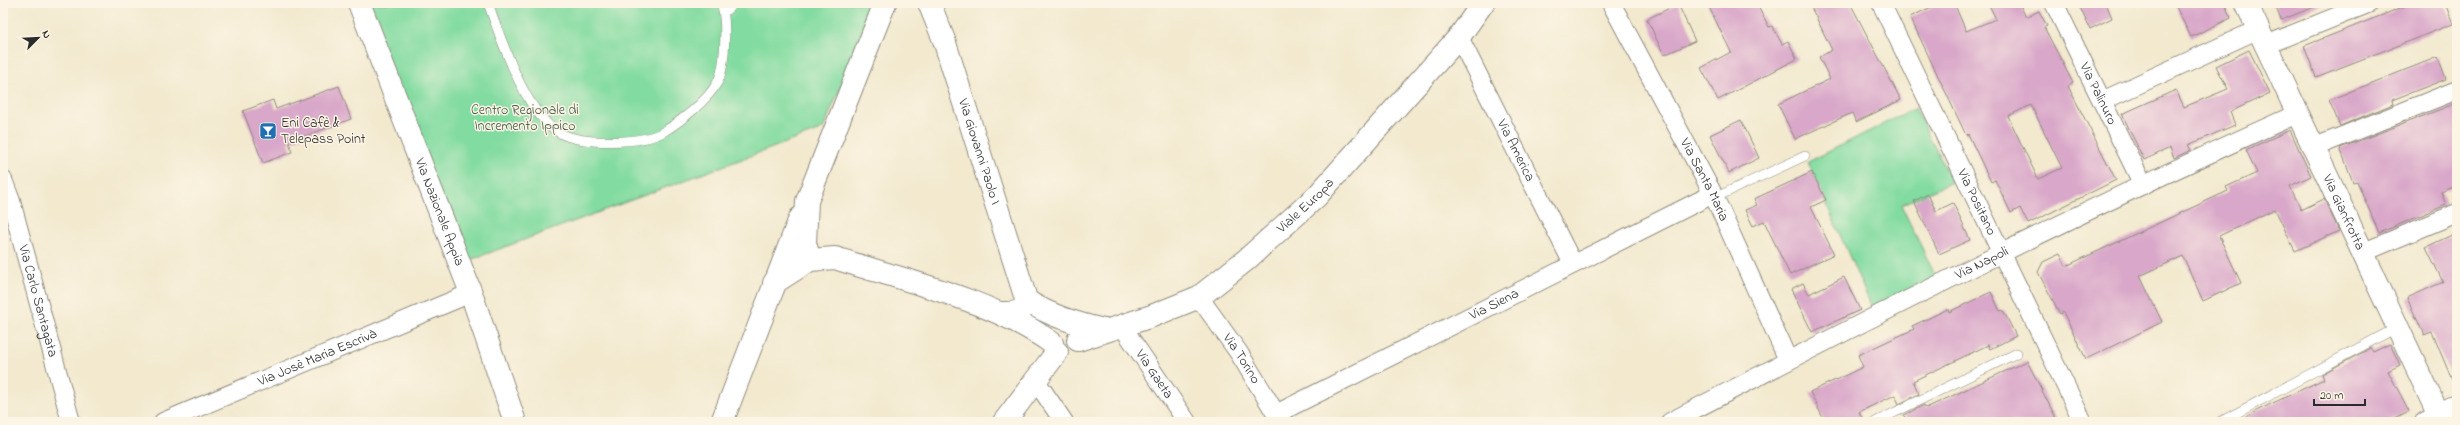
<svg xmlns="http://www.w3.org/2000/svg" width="2460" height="425" viewBox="0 0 2460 425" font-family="'Indie Flower',sans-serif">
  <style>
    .green { fill: #82dba0; stroke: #568366 }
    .building { fill: #d9a7c9; fill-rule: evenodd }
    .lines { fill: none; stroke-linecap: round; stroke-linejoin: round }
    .lane-casing { stroke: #8e8a7d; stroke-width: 10 }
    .street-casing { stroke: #8e8a7d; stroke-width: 20 }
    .secondary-casing { stroke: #8e8a7d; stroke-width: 24 }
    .lane { stroke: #fff; stroke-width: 9 }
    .street { stroke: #fff; stroke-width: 18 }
    .secondary { stroke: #fff; stroke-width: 22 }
    .labels { text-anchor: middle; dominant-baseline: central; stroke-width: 3; stroke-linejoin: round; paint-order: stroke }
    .street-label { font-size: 14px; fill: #2b2b2b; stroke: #fcf5e5 }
    .park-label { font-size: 14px; fill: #415748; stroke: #fcf5e5 }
    .poi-label { font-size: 14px; fill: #2b2b2b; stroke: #fcf5e5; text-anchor: start }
  </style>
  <rect width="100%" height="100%" fill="#fcf5e5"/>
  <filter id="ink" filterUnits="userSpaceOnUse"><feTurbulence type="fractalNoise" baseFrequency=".025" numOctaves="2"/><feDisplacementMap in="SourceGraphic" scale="8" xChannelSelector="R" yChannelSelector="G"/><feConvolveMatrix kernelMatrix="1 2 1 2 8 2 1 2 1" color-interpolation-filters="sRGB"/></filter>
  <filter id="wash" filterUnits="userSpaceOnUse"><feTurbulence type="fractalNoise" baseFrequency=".012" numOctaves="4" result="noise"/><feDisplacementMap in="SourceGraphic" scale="16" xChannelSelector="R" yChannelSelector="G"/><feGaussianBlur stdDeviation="0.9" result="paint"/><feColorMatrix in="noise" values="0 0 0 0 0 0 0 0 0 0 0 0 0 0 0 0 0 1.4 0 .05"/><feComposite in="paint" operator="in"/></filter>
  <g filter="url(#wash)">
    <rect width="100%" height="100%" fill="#f2e9cf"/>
    <g class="green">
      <path d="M359 3H876L823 129 459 264Z"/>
      <path d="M1915 108 1952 182 1901 205 1937 279 1873 310 1808 162Z"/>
    </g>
    <g id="blocks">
      <g class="building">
        <path d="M1707 3H1756L1769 27 1772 26 1782 44 1788 41 1797 59 1718 100 1701 68 1731 52Z"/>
        <path d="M1809 3H1850L1901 100 1856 122 1852 113 1795 139 1778 104 1830 79 1819 57 1832 50Z"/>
        <path d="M1940 3H1954L1966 31 1996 19 1988 3H2019L2026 17 2039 11 2047 26 2044 27 2073 83 2068 86 2116 180 2028 224 2020 208 2011 213 1995 180 1991 182 1968 134 1966 135 1910 17ZM2031 105 2062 168 2038 179 2008 116Z"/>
        <path d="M2078 3H2106L2112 18 2090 29Z"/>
        <path d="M2174 3H2224L2231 18 2191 37Z"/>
        <path d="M2274 3H2322V4L2281 20Z"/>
        <path d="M2413 3H2445L2453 24 2316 77 2304 46Z"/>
        <path d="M1678 4 1695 41 1664 55 1647 19Z"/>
        <path d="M2249 50 2270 93 2230 112 2235 125 2188 145 2191 150 2174 158 2170 148 2144 160 2122 114 2176 90 2184 107 2228 89 2216 66Z"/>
        <path d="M2438 57 2446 79 2392 100 2393 104 2340 126 2329 100Z"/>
        <path d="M339 86 351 119 289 142 292 152 263 163 243 111 273 100 276 109Z"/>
        <path d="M2457 103V185L2441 192 2446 205 2379 233 2357 181 2353 182 2340 148Z"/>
        <path d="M1741 120 1759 158 1729 173 1710 135Z"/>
        <path d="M2290 130 2311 176 2290 186 2301 210 2324 199 2339 231 2295 251 2275 209 2219 236 2241 283 2203 301 2183 256 2140 276 2162 322 2086 359 2063 312 2060 314 2038 272 2043 262 2060 254 2066 266 2228 191 2226 187 2257 173 2246 150Z"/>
        <path d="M1812 172 1826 200 1811 207 1834 254 1790 275 1764 221 1753 226 1745 210 1757 205 1754 199Z"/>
        <path d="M1928 194 1936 211 1953 203 1970 240 1939 254 1914 201Z"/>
        <path d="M2452 235 2457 245V392L2432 332 2424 335 2407 298 2443 282 2426 247Z"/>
        <path d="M1844 277 1860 310 1812 332 1791 289 1803 283 1809 294Z"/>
        <path d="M1991 292 2000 311 2003 310 2016 336 1990 349 1988 345 1913 381 1919 394 1899 404 1895 395 1859 412 1864 422H1825L1810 392 1863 367 1858 355 1914 329 1912 326 1948 309 1949 312Z"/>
        <path d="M2390 344 2400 365 2388 371 2409 411 2387 422H2239L2256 411 2324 379 2322 374 2371 348 2373 352Z"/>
        <path d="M2027 361 2058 422H1896L1905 418 1904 415 1924 405 1926 408Z"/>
      </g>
    </g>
  </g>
  <g filter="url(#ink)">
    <use href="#blocks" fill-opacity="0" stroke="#8e8a7d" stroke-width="1"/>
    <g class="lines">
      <defs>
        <g id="lane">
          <path d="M488 3C501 38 525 115 560 133 582 145 642 144 663 132 680 122 708 100 717 83 726 68 727 19 721 3"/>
          <path d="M724 12 735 3"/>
          <path d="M1714 198 1805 156"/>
          <path d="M1875 422 2017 353"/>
          <path d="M2220 422 2398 327"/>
        </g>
        <g id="street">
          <path id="s1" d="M1611 3 1713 194 1788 360"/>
          <path id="s2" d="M1881 3 2083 422"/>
          <path id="s3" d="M2054 3 2143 185"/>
          <path id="s4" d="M1459 37 1573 264"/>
          <path d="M2266 45 2370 3"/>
          <path d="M2102 101 2259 29"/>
          <path d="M2315 147 2457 90"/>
          <path id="s5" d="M3 180 11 201 71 422"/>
          <path d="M2364 252 2457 213"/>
          <path id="s6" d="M1199 297 1239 353 1281 422"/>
          <path id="s7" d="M1122 326 1187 422"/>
          <path d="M1036 381 1064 422"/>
          <path id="s8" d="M1276 414 1713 194"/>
          <path id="s9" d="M163 422 471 293"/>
          <path id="s10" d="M1670 422C1877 314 2086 208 2299 113"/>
          <path d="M2424 422 2438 414"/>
        </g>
        <g id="secondary">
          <path id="s11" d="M359 3 471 293 515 422"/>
          <path id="s12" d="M929 3 944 40 1027 302C1021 314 1013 313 1002 313"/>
          <path id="s13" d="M2246 3 2442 422"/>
          <path d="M810 260 805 243 807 201 885 3"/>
          <path d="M774 283 810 260 835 258C906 281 992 300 1052 343"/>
          <path d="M1027 301C1051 316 1075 323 1103 330"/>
          <path id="s14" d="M1078 340 1152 316 1199 297 1246 260 1317 196 1459 37 1483 3"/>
          <path d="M2438 414 2457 406"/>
          <path d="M722 422 800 218"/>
          <path d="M1004 422 1057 352"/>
        </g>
      </defs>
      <use href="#lane" class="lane-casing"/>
      <use href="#street" class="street-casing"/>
      <use href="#secondary" class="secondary-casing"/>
      <use href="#lane" class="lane"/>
      <use href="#street" class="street"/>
      <use href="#secondary" class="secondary"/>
    </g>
  </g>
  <defs>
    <symbol id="bar-square" viewBox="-11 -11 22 22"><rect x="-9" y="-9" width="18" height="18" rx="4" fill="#1f6fb2" stroke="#fcf5e5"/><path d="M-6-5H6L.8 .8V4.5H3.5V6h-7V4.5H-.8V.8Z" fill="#fff"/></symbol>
  </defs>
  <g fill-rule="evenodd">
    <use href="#bar-square" x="258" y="121" width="20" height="20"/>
  </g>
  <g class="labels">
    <g class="street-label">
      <text stroke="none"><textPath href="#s3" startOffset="101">Via Palinuro</textPath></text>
      <text stroke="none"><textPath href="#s12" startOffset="157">Via Giovanni Paolo I</textPath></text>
      <text stroke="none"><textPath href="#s4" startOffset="127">Via America</textPath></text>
      <text stroke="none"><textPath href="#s1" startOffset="200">Via Santa Maria</textPath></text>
      <text stroke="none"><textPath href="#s2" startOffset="221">Via Positano</textPath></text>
      <text stroke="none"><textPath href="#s14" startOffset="269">Viale Europa</textPath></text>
      <text stroke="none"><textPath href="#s11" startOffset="224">Via Nazionale Appia</textPath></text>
      <text stroke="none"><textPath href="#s13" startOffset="231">Via Gianfrotta</textPath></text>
      <text stroke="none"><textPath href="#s10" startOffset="350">Via Napoli</textPath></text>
      <text stroke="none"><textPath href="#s5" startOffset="126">Via Carlo Santagata</textPath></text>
      <text stroke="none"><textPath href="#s8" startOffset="244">Via Siena</textPath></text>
      <text stroke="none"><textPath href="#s9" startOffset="167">Via Josè Maria Escrivà</textPath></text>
      <text stroke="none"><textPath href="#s6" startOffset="75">Via Torino</textPath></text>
      <text stroke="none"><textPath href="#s7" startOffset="58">Via Gaeta</textPath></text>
    </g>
    <g class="park-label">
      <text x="525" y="110">Centro Regionale di<tspan x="525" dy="16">Incremento Ippico</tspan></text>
    </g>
    <g class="poi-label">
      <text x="281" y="123">Eni Cafè &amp;<tspan x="281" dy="16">Telepass Point</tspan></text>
    </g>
  </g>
  <rect width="2460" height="425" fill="none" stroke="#fcf5e5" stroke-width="16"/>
  <g transform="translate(38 38) rotate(66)" stroke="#fcf5e5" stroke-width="3" paint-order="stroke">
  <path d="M0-3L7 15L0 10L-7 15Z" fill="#2b2b2b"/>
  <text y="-6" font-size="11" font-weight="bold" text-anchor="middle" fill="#2b2b2b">N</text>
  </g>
  <path d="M2314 399v6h51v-6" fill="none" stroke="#2b2b2b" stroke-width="2"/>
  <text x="2320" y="399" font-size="12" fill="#2b2b2b" stroke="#fcf5e5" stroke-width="3" paint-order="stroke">20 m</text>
</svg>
